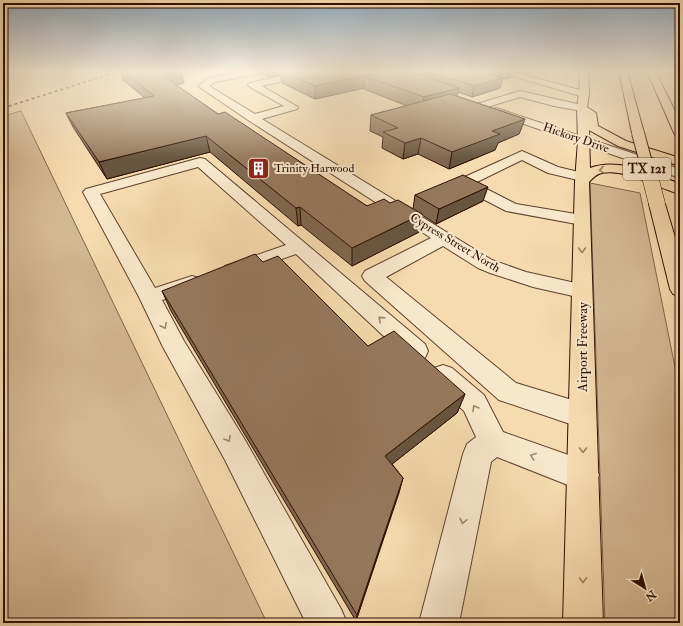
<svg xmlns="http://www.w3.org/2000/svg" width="683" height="626" viewBox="0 0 683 626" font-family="'IM FELL Double Pica',serif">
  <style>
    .green { fill: #d3b892; stroke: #80644a }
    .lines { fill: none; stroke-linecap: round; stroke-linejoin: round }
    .minor-casing { stroke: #5e422d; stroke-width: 2 }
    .major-casing { stroke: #2c0f02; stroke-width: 2 }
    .highway-casing { stroke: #2c0f02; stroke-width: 2 }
    .minor { fill: #f8e8cb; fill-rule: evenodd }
    .major { fill: #f5dbaf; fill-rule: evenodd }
    .highway { fill: #f5dbaf; fill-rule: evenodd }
    .rail { stroke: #2c0f02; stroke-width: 1.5; stroke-dasharray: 3 3; stroke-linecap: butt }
    .highway-bridge-far1-casing { stroke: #2c0f02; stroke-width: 14; stroke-linecap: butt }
    .highway-bridge-casing { stroke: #2c0f02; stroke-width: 17; stroke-linecap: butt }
    .highway-bridge-far1 { stroke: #f5dbaf; stroke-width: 12 }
    .highway-bridge { stroke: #f5dbaf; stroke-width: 16 }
    .wall { fill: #80684f; stroke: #2c0f02 }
    .shaded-wall { fill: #685540; stroke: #2c0f02 }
    .building { fill: #95795c; stroke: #2c0f02 }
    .oneway { stroke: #9b7f61 }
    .oneway2 { stroke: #9c8671 }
    .labels { text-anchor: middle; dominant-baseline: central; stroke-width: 4; stroke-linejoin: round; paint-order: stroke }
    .far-street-label { font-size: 12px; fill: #2c0f02; stroke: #f8e8cb }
    .far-poi-label { font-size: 12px; fill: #2c0f02; stroke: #f8e8cb; text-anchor: start }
    .shield { fill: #f8e8cb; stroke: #69503e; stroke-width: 1 }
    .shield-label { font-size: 13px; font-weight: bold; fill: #2c0f02 }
    .street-label { font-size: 14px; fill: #2c0f02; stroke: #f8e8cb }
  </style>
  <rect width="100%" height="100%" fill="#f5dbaf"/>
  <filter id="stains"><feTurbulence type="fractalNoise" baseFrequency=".005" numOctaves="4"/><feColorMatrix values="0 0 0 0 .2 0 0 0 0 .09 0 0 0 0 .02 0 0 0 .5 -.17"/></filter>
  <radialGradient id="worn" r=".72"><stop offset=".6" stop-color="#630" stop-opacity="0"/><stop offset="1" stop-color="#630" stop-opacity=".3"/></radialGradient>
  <g class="green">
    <path d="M21 111 267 623H3V116Z"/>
    <path d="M590 183 640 193 680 392V623H605Z"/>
  </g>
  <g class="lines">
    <defs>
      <g id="minor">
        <path d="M242 71H261L257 74 215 82 209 86 255 114 284 106 250 87 248 85 250 83 295 73 298 74 299 76 298 78 262 86 298 107 297 109 262 119 492 260 526 272 589 286 592 291 589 296 582 298 533 287 490 273 478 268 443 246 386 277 516 383 592 406 596 415 592 424 582 428 499 400 365 281 362 276 365 271 431 238 248 120 198 86 209 78Z"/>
        <path d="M495 71H510L587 92 589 94 584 97Z"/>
        <path d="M520 91 586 106 587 108 582 111 554 106 520 97 481 109 476 106 477 104Z"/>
        <path d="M496 108 680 169V178L492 113 491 111Z"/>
        <path d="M522 151 558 167 587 174 589 177 587 180 582 181 548 173 522 160 475 183 516 204 588 216 590 220 588 224 582 225 506 211 458 186 456 183 458 180Z"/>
        <path d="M200 158 205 159 425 344 428 351 425 358 416 361 407 358 296 254 239 274 232 276 225 274 222 270 225 266 286 245 198 167 100 194 155 288 192 276 199 278 202 283 199 288 162 300 184 341 245 440 341 609 347 623H306L225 460 163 347 139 297 83 192 86 189Z"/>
        <path d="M443 365 452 368 484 395 503 432 594 464 599 475 594 486 583 491 497 457 491 462 459 623H419L463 454 467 444 476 437 464 411 434 384 430 376 434 368Z"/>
      </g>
      <path id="major" d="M580 71H588L589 94 587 107 596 113 598 126 626 141 680 158V166L618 146 589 130 590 168C618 157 654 174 680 184V194C657 188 626 168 602 173 596 174 593 178 589 182L603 623H563L575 181 578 141 577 108 579 94Z"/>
      <g id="highway">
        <path d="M619 71H627L644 133 642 136H634L632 133Z"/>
        <path d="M647 71H655L680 121V137L676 136 674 133Z"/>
        <path d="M657 199 663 201 665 204 680 254V296L673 294 670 289 649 204 651 201Z"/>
      </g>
    </defs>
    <use href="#minor" class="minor-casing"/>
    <use href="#major" class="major-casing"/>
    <use href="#highway" class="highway-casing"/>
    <use href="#minor" class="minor"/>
    <use href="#major" class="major"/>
    <use href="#highway" class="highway"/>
    <path class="rail" d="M3 108 120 71"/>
    <defs>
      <path id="highway-bridge-far1" d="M638 133 649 174"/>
      <path id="highway-bridge" d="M649 173 657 204"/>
    </defs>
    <use href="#highway-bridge-far1" class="highway-bridge-far1-casing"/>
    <use href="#highway-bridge" class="highway-bridge-casing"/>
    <use href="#highway-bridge-far1" class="highway-bridge-far1"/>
    <use href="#highway-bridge" class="highway-bridge"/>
  </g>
  <g class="wall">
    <path d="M121 71H181L184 83 176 85 218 114 367 206 390 203 413 209 415 195 483 201 436 224 422 215 419 232 352 266 301 225 298 226 210 152 107 179 73 127 66 113 145 98 123 80Z"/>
    <path d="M260 71H410L413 72V71H513L511 77 506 79 503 78 500 88 472 97 458 92 457 96 525 119 519 134 498 143 495 150 449 169 418 154 403 159 382 148 383 137 370 131 371 115 407 106 364 89V88L315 99 282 83 281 75 269 77 261 73Z"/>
    <path d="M517 71H534L525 74Z"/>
    <path d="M263 262 368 346 465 394 457 413 392 464 403 478 356 621 171 311 162 291Z"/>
  </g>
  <g class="shaded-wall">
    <path d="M177 71H181L184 83 165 88 162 75Z"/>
    <path d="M268 71H280L281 75 269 77Z"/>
    <path d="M508 71H513L511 77 506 79Z"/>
    <path d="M526 71H534L525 74Z"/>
    <path d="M493 73 491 81 503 78 500 88 472 97 474 86 488 74Z"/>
    <path d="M364 76V88L315 99V86Z"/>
    <path d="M459 88 456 102 422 112 424 97Z"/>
    <path d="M525 119 519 134 498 143 495 150 449 169 452 152 492 131Z"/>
    <path d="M206 136 210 152 107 179 99 162Z"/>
    <path d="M421 138 418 154 403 159 405 143Z"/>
    <path d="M488 187 483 201 436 224 439 209Z"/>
    <path d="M300 207 301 225 298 226 296 208Z"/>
    <path d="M422 214 419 232 352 266V248Z"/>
    <path d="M465 394 457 413 382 472 385 456Z"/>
    <path d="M403 478 399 493 356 621 357 615Z"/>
  </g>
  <g class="building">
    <path d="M124 71H177L162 75 218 114 225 112 367 206 384 199 390 203 398 200 422 214 352 248 300 207 296 208 206 136 99 162 66 113 154 96Z"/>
    <path d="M281 71H382V72L315 86Z"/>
    <path d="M383 71H410L459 88 424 97 364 76Z"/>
    <path d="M427 71H489L493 73 488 74 503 78 474 86Z"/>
    <path d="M450 94 525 119 492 131 500 134 452 152 421 138 405 143 383 132 398 128 371 115Z"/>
    <path d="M463 175 488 187 439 209 415 195Z"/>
    <path d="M255 254 263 262 278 256 368 346 394 331 465 394 385 456 403 478 357 615 162 291Z"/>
  </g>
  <defs><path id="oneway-chevron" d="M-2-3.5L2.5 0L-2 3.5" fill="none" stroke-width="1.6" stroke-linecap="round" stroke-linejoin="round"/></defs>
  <g class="oneway">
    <use href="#oneway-chevron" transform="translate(602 170) rotate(171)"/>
    <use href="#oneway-chevron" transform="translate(582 250) rotate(90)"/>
    <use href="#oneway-chevron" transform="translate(583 450) rotate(90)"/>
    <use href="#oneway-chevron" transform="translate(583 580) rotate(90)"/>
  </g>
  <g class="oneway2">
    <use href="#oneway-chevron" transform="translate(381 319) rotate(-138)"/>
    <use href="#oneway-chevron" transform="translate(164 326) rotate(63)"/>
    <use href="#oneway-chevron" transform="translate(475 408) rotate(-121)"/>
    <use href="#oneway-chevron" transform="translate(228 439) rotate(60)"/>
    <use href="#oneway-chevron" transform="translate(533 456) rotate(-160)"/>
    <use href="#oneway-chevron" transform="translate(463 521) rotate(103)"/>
  </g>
  <linearGradient id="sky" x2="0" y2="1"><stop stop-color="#92a8ba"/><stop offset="0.45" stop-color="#faefdb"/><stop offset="1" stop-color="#faefdb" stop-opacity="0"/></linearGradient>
  <rect width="683" height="159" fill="url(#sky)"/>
  <defs>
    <symbol id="building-square" viewBox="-11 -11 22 22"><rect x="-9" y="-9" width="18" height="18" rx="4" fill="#8f2418" stroke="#f8e8cb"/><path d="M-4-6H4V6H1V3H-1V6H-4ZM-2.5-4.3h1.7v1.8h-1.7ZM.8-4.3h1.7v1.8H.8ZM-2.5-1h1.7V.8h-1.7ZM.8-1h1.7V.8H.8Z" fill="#fff"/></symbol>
  </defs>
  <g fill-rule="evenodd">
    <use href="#building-square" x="246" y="156" width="25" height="25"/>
  </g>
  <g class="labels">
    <g class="far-street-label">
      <text transform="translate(576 138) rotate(19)">Hickory Drive</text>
      <text transform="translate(455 243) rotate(31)">Cypress Street North</text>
    </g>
    <g class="far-poi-label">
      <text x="274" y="168">Trinity Harwood</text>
    </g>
    <rect class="shield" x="623" y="158" width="48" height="22" rx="3"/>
    <g class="shield-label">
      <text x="647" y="169">TX 121</text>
    </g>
    <g class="street-label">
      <text transform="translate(582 347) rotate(-90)">Airport Freeway</text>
    </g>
  </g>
  <rect width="683" height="626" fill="none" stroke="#f5dbaf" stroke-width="16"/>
  <rect x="4" y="4" width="675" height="618" fill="none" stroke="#2c0f02" stroke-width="2"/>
  <rect x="8" y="8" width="667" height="610" fill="none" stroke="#2c0f02"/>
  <g transform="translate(645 588) rotate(143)" stroke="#f8e8cb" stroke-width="3" paint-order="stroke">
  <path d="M0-3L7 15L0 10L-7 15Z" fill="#2c0f02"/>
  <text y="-6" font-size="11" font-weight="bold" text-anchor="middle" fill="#2c0f02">N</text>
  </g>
  <rect width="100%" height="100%" filter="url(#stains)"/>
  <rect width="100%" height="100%" fill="url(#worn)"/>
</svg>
